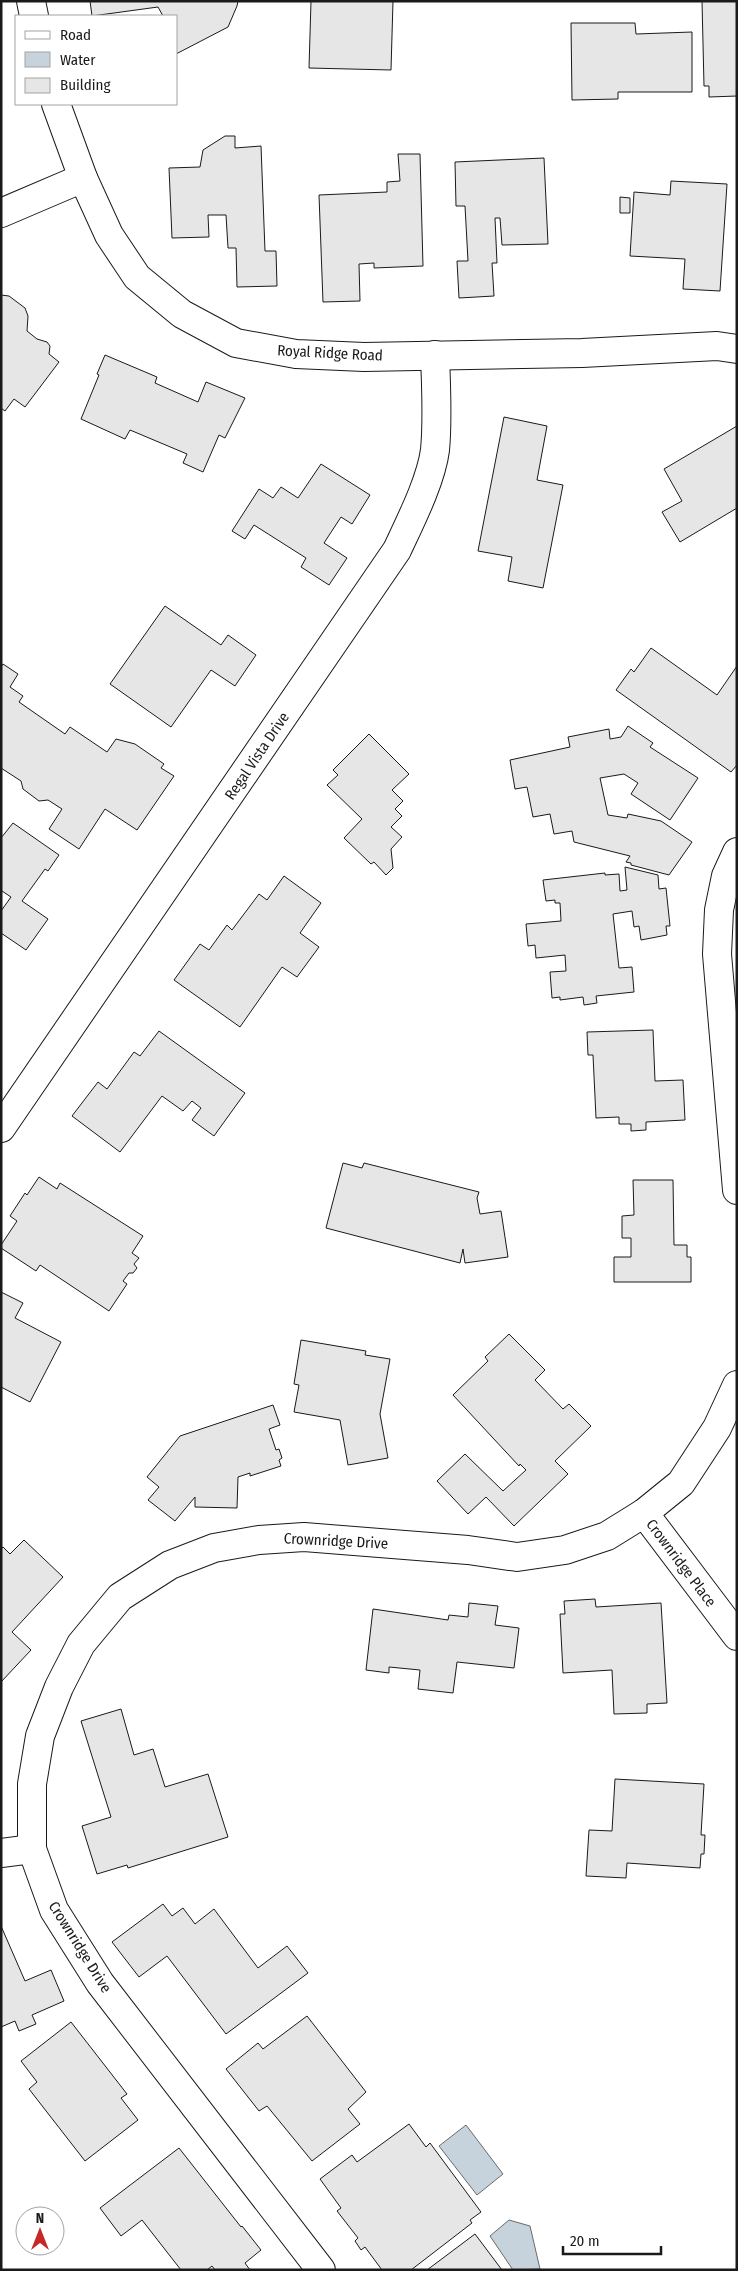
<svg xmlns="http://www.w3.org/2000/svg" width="738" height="2271" viewBox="0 0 738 2271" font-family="'Fira Sans Condensed',sans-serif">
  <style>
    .water { fill: #c6d2dc; stroke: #6a6a6a }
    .building { fill: #e6e6e6; stroke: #1a1a1a }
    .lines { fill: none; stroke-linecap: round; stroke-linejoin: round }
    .minor-casing { stroke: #1a1a1a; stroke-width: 30 }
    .minor { stroke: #fff; stroke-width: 28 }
    .labels { text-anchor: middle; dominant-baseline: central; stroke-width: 4; stroke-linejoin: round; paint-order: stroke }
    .street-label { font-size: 15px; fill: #1a1a1a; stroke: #fff }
  </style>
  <rect width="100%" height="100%" fill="#fff"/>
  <g class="water">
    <path d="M466 2125 503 2174 477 2195 439 2146Z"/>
    <path d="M509 2220 530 2226 540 2269 513 2270 490 2236Z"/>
  </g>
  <g class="building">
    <path d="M90 1H238L237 6 228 27 176 54V16H163L158 7 92 16Z"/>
    <path d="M311 1H393L391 70 309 68Z"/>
    <path d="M702 1H737V96L709 97V86H704Z"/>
    <path d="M571 23H635L636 34 692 32V92H618V99L572 100Z"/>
    <path d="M225 136H235V148L261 146 265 251H276L277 286 237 287 236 248H228L226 215H208L209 237 172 238 169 168 200 167 203 150Z"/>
    <path d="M398 154H420L423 266 374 268V263L359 264 360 301 323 302 319 195 387 192V182L400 181Z"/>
    <path d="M544 158 548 244 502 245 500 218H495L497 263H492L494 296 459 298 457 261H468L465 206H456L455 162Z"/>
    <path d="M671 181 727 184 720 291 683 289 685 259 630 256 634 192 670 195Z"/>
    <path d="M620 197 630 198V213H620Z"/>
    <path d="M1 295 9 296 25 308 28 316 27 331 37 339 47 342 50 346 49 354 59 362 25 407 14 399 5 411 1 408Z"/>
    <path d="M105 355 157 377 155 383 198 402 206 382 245 398 225 438 219 435 203 472 183 463 187 454 130 430 125 439 81 419 99 375 97 374Z"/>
    <path d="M504 417 547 426 537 480 563 485 543 588 508 581 512 557 478 551Z"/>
    <path d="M737 426V508L680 542 662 512 682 501 664 469Z"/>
    <path d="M321 464 370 495 352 524 341 517 324 543 347 558 329 585 301 567 306 558 254 525 245 539 232 531 259 489 273 498 281 487 298 498Z"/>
    <path d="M165 606 221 645 228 635 256 655 235 686 211 670 171 727 110 684Z"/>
    <path d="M651 648 717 695 737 666V765L731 772 616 690 631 669 634 672Z"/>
    <path d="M3 664 18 674 10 687 23 696 19 702 65 734 70 727 107 752 116 739 135 744 164 764 161 768 174 776 137 830 105 809 79 849 49 829 62 809 48 800 39 801 23 789 21 781 1 768V667Z"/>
    <path d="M628 726 653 743 650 747 698 778 670 820 631 794 638 783 624 774 600 778 608 815 627 818 628 814 661 821 692 842 669 875 631 865V863L626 862 630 856 574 842 572 831 554 834 550 814 533 817 527 787 515 789 510 760 570 747 568 737 609 729 610 739 621 737Z"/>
    <path d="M369 734 409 774 392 790 403 801 395 809 402 816 391 827 402 837 391 849 393 868 386 875 374 862 371 864 344 838 362 819 327 785 338 775 333 770Z"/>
    <path d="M13 823 59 855 48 871 45 869 22 901 48 919 26 950 1 933V911L11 897 2 891 1 893V838Z"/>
    <path d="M625 867 658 875 659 889 666 888 670 926H666L667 935 641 940 639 926 634 927 632 911 613 914 619 968 632 967 634 992 596 996 597 1003 584 1005 583 997 560 1000V997L552 998 550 972 566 971 565 955 536 958 535 945 528 946 526 924 561 921 560 903H555V900L546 901 543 880 605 873V875L619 874 620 891 627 890Z"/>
    <path d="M284 876 321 903 300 933 319 947 297 977 282 967 240 1027 174 980 200 944 209 950 227 925 232 930 259 894 267 900Z"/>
    <path d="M653 1030 655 1081 683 1080 685 1120 646 1122V1130L631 1131V1124H619V1117L596 1118 593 1055H588L587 1032Z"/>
    <path d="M159 1031 245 1093 214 1136 192 1120 201 1108 192 1101 183 1111 162 1096 120 1152 72 1116 98 1082 107 1089 134 1052 140 1056Z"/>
    <path d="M343 1163 362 1168 364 1163 479 1192 477 1198 480 1214 501 1211 508 1257 465 1263 463 1249 460 1263 326 1228Z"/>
    <path d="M39 1177 57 1189 60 1183 143 1236 132 1253 139 1258 134 1264 137 1268 133 1273H129L123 1281 127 1284 109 1311 40 1265 36 1271 1 1248V1245L17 1221 10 1216 25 1193 27 1195Z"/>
    <path d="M633 1180H673L674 1245H687V1257H691V1282H614V1257H631V1238H622V1216L634 1215Z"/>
    <path d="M1 1292 23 1303 15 1318 61 1342 30 1402 1 1387Z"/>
    <path d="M509 1334 545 1370 535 1380 563 1409 569 1404 591 1426 555 1461 568 1474 514 1526 486 1497 468 1514 437 1481 465 1454 503 1491 526 1470 520 1464 519 1466 453 1395 488 1361 485 1357Z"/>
    <path d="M301 1340 366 1351 365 1355 390 1359 380 1414 388 1458 348 1465 340 1420 294 1412 299 1385 294 1384Z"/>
    <path d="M273 1405 280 1425 269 1429 276 1450 279 1449 282 1458 279 1460 281 1466 250 1476V1473L238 1477 237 1508 195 1507V1497L175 1521 148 1500 159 1487 147 1477 180 1436Z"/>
    <path d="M24 1540 63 1577 12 1632 31 1650 1 1682V1549L3 1547 10 1554Z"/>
    <path d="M595 1599 596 1607 661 1603 667 1703 647 1704V1713L614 1714 612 1670 563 1673 560 1614H565L564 1601Z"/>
    <path d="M469 1603 498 1606 495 1625 519 1628 514 1668 457 1662 453 1693 418 1689 420 1670 389 1667V1673L366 1670 373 1609 448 1620 449 1615 468 1617Z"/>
    <path d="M121 1709 134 1755 153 1749 165 1787 208 1774 228 1837 128 1868 127 1865 97 1874 82 1826 111 1817 81 1721Z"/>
    <path d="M615 1779 704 1784 701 1835H705L704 1854H701L700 1868 627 1863 626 1878 586 1876 589 1830 612 1831Z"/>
    <path d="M163 1904 172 1916 183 1908 195 1924 214 1909 258 1968 287 1946 308 1973 226 2034 167 1956 139 1977 112 1942Z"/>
    <path d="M1 1926 25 1981 51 1970 64 2001 32 2015 36 2024 19 2031 15 2021 1 2027Z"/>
    <path d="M307 2016 366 2092 348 2109 360 2124 312 2161 267 2106 259 2111 226 2069 258 2043 263 2049Z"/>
    <path d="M71 2022 127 2094 121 2098 138 2120 85 2161 29 2089 37 2082 21 2061Z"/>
    <path d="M409 2124 426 2147 430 2143 481 2212 470 2220 472 2223 411 2270H382L365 2247 361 2250 355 2241 358 2238 337 2211 341 2208 320 2179 352 2155 357 2162Z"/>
    <path d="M179 2148 241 2227 242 2226 261 2250 245 2263 250 2270H215L212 2266 207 2270H181L142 2220 121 2236 100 2208Z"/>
    <path d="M475 2234 502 2270H427Z"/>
  </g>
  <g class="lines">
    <defs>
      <g id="minor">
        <path d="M31 1 34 16"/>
        <path d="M56 104 83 178 109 235 137 277 182 314 236 343 296 354 364 357 582 353 717 346 737 349"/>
        <path d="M1 213 83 178"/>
        <path d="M737 852 726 876 719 910 717 954 737 1190"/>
        <path d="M1 1128 397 550C410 522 431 481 435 450 438 419 436 386 435 355"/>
        <path d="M644 1513 737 1636"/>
        <path d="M1 1853 32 1849"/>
        <path d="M321 2270 100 1983 54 1910 32 1849V1784L40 1736 59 1687 81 1644 120 1597 170 1565 214 1548 259 1540 304 1537 468 1550 517 1557 565 1550 607 1536 644 1513 681 1483 717 1428 737 1385"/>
      </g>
    </defs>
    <use href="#minor" class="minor-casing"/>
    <use href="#minor" class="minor"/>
  </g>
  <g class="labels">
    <g class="street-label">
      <text transform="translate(330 353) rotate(3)">Royal Ridge Road</text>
      <text transform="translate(257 756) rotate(-56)">Regal Vista Drive</text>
      <text transform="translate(336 1541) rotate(3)">Crownridge Drive</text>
      <text transform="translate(681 1563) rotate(53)">Crownridge Place</text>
      <text transform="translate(80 1947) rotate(58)">Crownridge Drive</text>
    </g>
  </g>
  <rect width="738" height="2271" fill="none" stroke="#1a1a1a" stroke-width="5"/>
  <rect x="15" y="15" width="162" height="90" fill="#ffffff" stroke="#a3a3a3"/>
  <rect x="25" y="31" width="25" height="8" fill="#ffffff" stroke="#a3a3a3"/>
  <text x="60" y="40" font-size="15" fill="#1a1a1a">Road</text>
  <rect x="25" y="52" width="25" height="15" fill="#c6d2dc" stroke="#a3a3a3"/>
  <text x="60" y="65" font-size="15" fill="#1a1a1a">Water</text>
  <rect x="25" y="78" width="25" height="15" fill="#e6e6e6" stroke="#a3a3a3"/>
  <text x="60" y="90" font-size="15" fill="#1a1a1a">Building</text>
  <g transform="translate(40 2231)"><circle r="24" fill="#ffffff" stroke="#a3a3a3"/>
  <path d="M0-4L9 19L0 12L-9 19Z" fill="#c62828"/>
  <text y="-8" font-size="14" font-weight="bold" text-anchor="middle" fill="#1a1a1a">N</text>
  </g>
  <path d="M563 2246v8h98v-8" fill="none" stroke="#1a1a1a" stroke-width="2.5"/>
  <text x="570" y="2246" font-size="15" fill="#1a1a1a" stroke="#ffffff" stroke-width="4" paint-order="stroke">20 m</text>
</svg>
